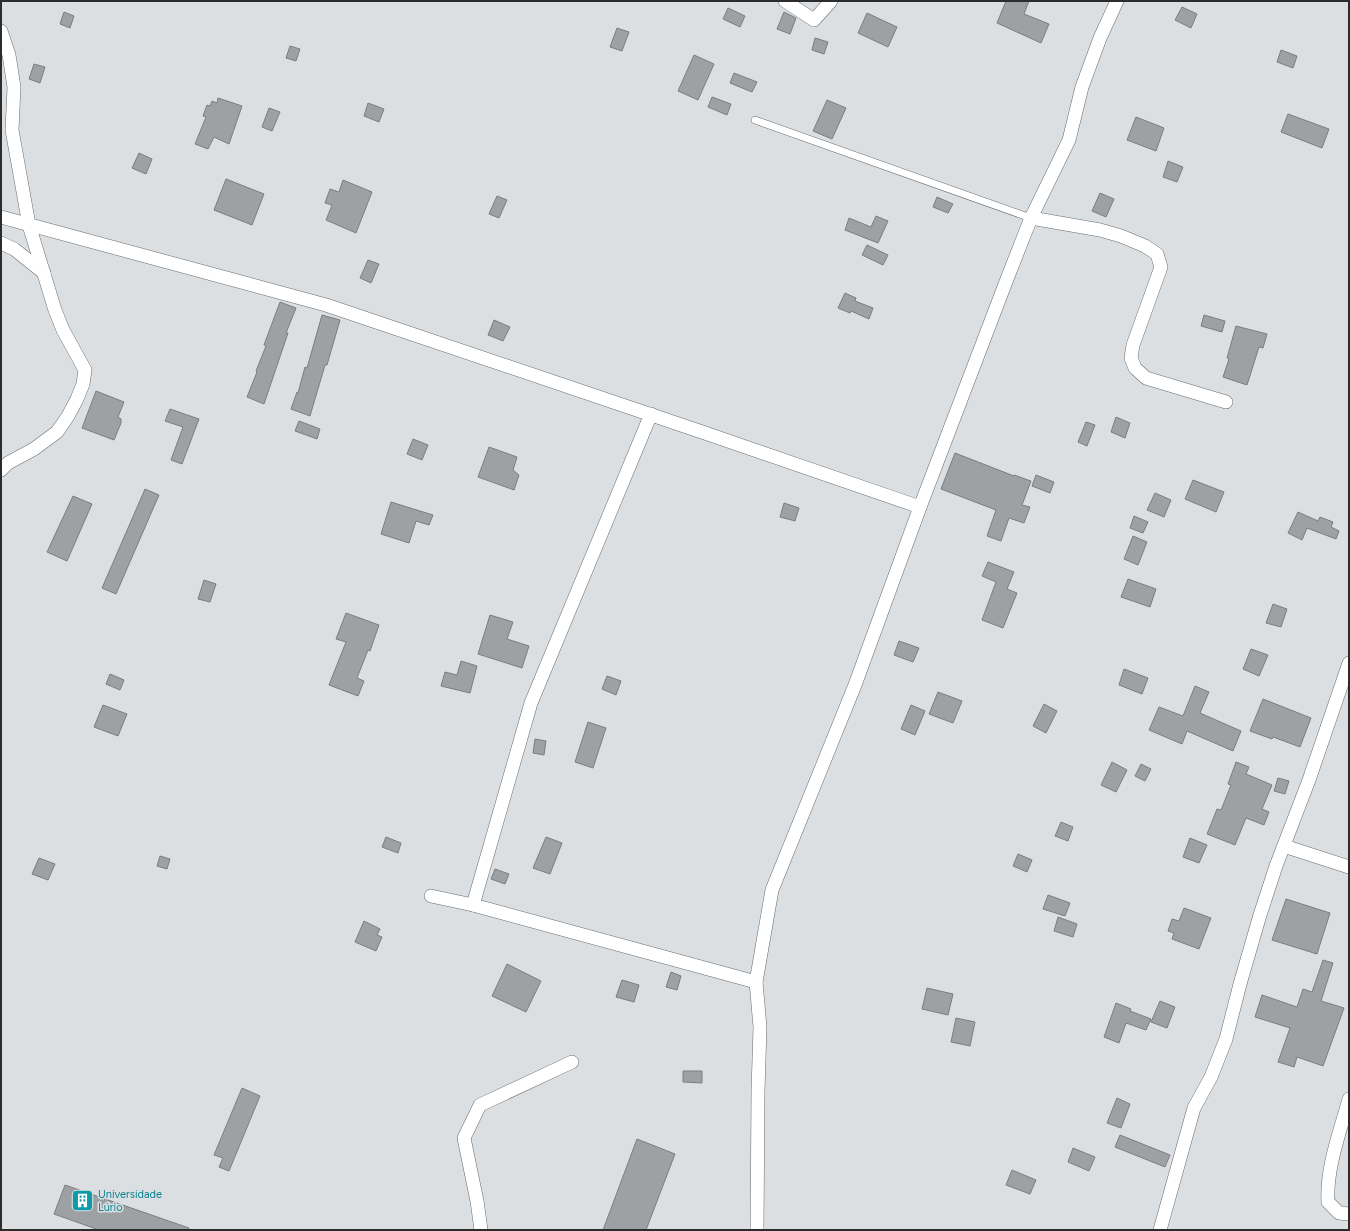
<svg xmlns="http://www.w3.org/2000/svg" width="1350" height="1231" viewBox="0 0 1350 1231" font-family="Figtree,sans-serif">
  <style>
    .building { fill: #9da1a4; stroke: #7a7e81 }
    .lines { fill: none; stroke-linecap: round; stroke-linejoin: round }
    .service-casing { stroke: #686c6f; stroke-width: 8 }
    .minor-casing { stroke: #686c6f; stroke-width: 14 }
    .service { stroke: #fff; stroke-width: 7 }
    .minor { stroke: #fff; stroke-width: 13 }
    .labels { text-anchor: middle; dominant-baseline: central; stroke-width: 3; stroke-linejoin: round; paint-order: stroke }
    .culture-label { font-size: 11px; fill: #0d838f; stroke: #dbdfe2; text-anchor: start }
  </style>
  <rect width="100%" height="100%" fill="#dbdfe2"/>
  <g class="building">
    <path d="M1006 1H1029L1024 14 1049 24 1041 43 997 23Z"/>
    <path d="M1182 7 1197 14 1191 28 1175 20Z"/>
    <path d="M728 8 745 16 740 27 723 19Z"/>
    <path d="M64 12 74 16 70 28 60 24Z"/>
    <path d="M784 12 796 18 790 34 777 29Z"/>
    <path d="M867 13 897 27 888 47 858 33Z"/>
    <path d="M617 28 629 32 622 51 610 47Z"/>
    <path d="M815 38 828 42 824 54 812 50Z"/>
    <path d="M290 46 300 49 296 61 286 58Z"/>
    <path d="M1281 50 1297 56 1293 68 1277 62Z"/>
    <path d="M694 55 714 64 698 100 678 91Z"/>
    <path d="M34 64 45 67 40 83 29 79Z"/>
    <path d="M734 73 757 82 752 92 730 83Z"/>
    <path d="M712 97 731 104 727 115 708 107Z"/>
    <path d="M218 98 242 106 229 144 214 137 208 149 195 144 206 117 203 116 207 105 210 106 212 101 217 103Z"/>
    <path d="M827 100 846 108 832 139 813 131Z"/>
    <path d="M368 103 384 109 379 122 364 116Z"/>
    <path d="M269 108 280 112 272 131 262 127Z"/>
    <path d="M1288 114 1329 129 1322 148 1281 132Z"/>
    <path d="M1136 117 1164 128 1156 151 1127 140Z"/>
    <path d="M139 153 152 159 146 174 132 168Z"/>
    <path d="M1168 161 1183 167 1177 182 1163 177Z"/>
    <path d="M226 179 264 194 252 225 214 210Z"/>
    <path d="M343 180 372 192 356 233 326 220 332 205 325 203 330 189 339 192Z"/>
    <path d="M1100 193 1114 199 1106 217 1092 211Z"/>
    <path d="M497 196 507 200 499 218 489 214Z"/>
    <path d="M937 197 953 204 948 213 933 207Z"/>
    <path d="M876 216 888 221 878 243 845 230 849 218 871 227Z"/>
    <path d="M867 245 888 255 883 265 862 255Z"/>
    <path d="M368 260 379 264 371 283 360 278Z"/>
    <path d="M845 293 856 298 855 301 873 308 869 319 851 311 850 313 838 308Z"/>
    <path d="M280 302 296 308 286 333H288L264 404 247 397 257 372 256 371 266 346 264 345Z"/>
    <path d="M322 315 340 320 327 365H325L310 416 291 409 297 392 298 393 305 367 307 368Z"/>
    <path d="M1204 315 1225 321 1222 332 1201 326Z"/>
    <path d="M494 320 510 327 503 341 488 335Z"/>
    <path d="M1236 326 1267 334 1263 348 1259 347 1247 385 1223 377 1229 359 1227 358Z"/>
    <path d="M96 391 124 402 118 417 121 419V423L114 440 82 428Z"/>
    <path d="M170 409 199 419 182 464 171 460 183 427 165 421Z"/>
    <path d="M1116 417 1130 423 1125 438 1111 432Z"/>
    <path d="M299 421 320 429 317 439 295 431Z"/>
    <path d="M1086 422 1095 425 1087 446 1078 442Z"/>
    <path d="M413 439 428 445 422 460 407 454Z"/>
    <path d="M489 447 517 457 513 470 519 475 514 490 478 477Z"/>
    <path d="M955 453 1014 476V475L1031 481 1022 505 1030 507 1024 523 1009 518 1001 541 987 536 996 510 941 489Z"/>
    <path d="M1036 475 1054 482 1050 493 1032 486Z"/>
    <path d="M1193 480 1224 492 1216 512 1185 499Z"/>
    <path d="M145 489 159 495 116 594 102 588Z"/>
    <path d="M1155 493 1171 500 1164 517 1147 510Z"/>
    <path d="M73 496 92 504 67 561 47 552Z"/>
    <path d="M391 502 433 515 429 525 416 521 409 543 381 534Z"/>
    <path d="M784 503 799 508 795 521 780 517Z"/>
    <path d="M1298 512 1318 521 1320 517 1333 522 1331 527 1339 531 1336 539 1307 528 1302 540 1288 533Z"/>
    <path d="M1134 516 1148 522 1143 533 1130 528Z"/>
    <path d="M1133 536 1147 542 1138 565 1124 559Z"/>
    <path d="M988 562 1014 572 1007 589 1017 593 1003 628 982 620 996 582 982 576Z"/>
    <path d="M1128 579 1156 589 1150 607 1121 597Z"/>
    <path d="M204 580 216 584 210 602 198 599Z"/>
    <path d="M1273 604 1287 609 1281 627 1266 623Z"/>
    <path d="M346 613 379 625 370 651 368 650 357 678 364 681 358 696 329 685 346 642 336 639Z"/>
    <path d="M490 615 513 622 507 639 529 646 522 668 478 654Z"/>
    <path d="M899 641 919 648 913 662 894 655Z"/>
    <path d="M1251 649 1268 655 1259 676 1243 669Z"/>
    <path d="M461 661 477 666 470 693 441 686 445 672 457 675Z"/>
    <path d="M1124 669 1148 678 1142 694 1119 685Z"/>
    <path d="M110 674 124 680 120 690 106 684Z"/>
    <path d="M607 676 621 681 616 695 602 689Z"/>
    <path d="M1195 686 1209 692 1200 713 1241 731 1233 751 1187 731 1182 744 1149 730 1159 707 1183 716Z"/>
    <path d="M938 692 962 701 953 723 929 714Z"/>
    <path d="M1263 699 1311 718 1300 747 1273 737 1272 739 1250 731Z"/>
    <path d="M1044 704 1057 711 1046 733 1033 726Z"/>
    <path d="M103 705 127 714 118 736 94 727Z"/>
    <path d="M911 705 925 711 915 735 901 729Z"/>
    <path d="M588 722 606 728 593 768 575 762Z"/>
    <path d="M535 739 546 741 544 755 533 753Z"/>
    <path d="M1112 762 1127 770 1116 792 1101 785Z"/>
    <path d="M1236 762 1249 767 1246 774 1272 785 1262 809 1269 812 1264 825 1246 818 1235 845 1207 834 1217 809 1221 810 1231 785 1228 784Z"/>
    <path d="M1141 764 1151 769 1145 781 1135 776Z"/>
    <path d="M1278 778 1289 781 1285 794 1274 791Z"/>
    <path d="M1061 822 1073 827 1068 841 1055 836Z"/>
    <path d="M386 837 401 843 398 853 382 847Z"/>
    <path d="M546 837 562 843 550 874 533 868Z"/>
    <path d="M1190 838 1207 845 1199 863 1183 857Z"/>
    <path d="M1018 854 1032 860 1027 872 1013 866Z"/>
    <path d="M160 856 170 859 167 869 157 866Z"/>
    <path d="M39 858 55 864 48 880 32 874Z"/>
    <path d="M495 869 509 874 505 884 491 879Z"/>
    <path d="M1048 895 1070 903 1065 916 1043 909Z"/>
    <path d="M1286 899 1330 913 1317 954 1272 940Z"/>
    <path d="M1184 908 1211 918 1199 949 1172 939 1174 933 1168 931 1172 919 1179 921Z"/>
    <path d="M1058 917 1077 924 1073 937 1054 931Z"/>
    <path d="M364 921 380 929 377 935 382 937 376 951 355 942Z"/>
    <path d="M1323 960 1333 963 1321 1001 1344 1008 1323 1066 1297 1057 1294 1067 1278 1062 1290 1028 1255 1017 1262 995 1297 1007 1303 989 1312 992Z"/>
    <path d="M507 964 541 981 526 1012 492 996Z"/>
    <path d="M671 972 681 976 677 990 666 987Z"/>
    <path d="M622 980 639 985 634 1002 616 997Z"/>
    <path d="M927 988 953 994 948 1015 922 1009Z"/>
    <path d="M1160 1001 1175 1007 1167 1028 1151 1022Z"/>
    <path d="M1116 1003 1131 1009 1130 1011 1151 1019 1146 1030 1126 1023 1119 1043 1104 1037Z"/>
    <path d="M956 1018 975 1022 970 1046 951 1042Z"/>
    <path d="M683 1071H702V1083L683 1082Z"/>
    <path d="M242 1088 260 1096 229 1171 219 1167 223 1158 214 1155Z"/>
    <path d="M1117 1098 1130 1104 1121 1128 1107 1123Z"/>
    <path d="M1120 1135 1170 1155 1165 1167 1115 1147Z"/>
    <path d="M637 1139 675 1154 646 1230H603Z"/>
    <path d="M1073 1148 1095 1157 1089 1171 1068 1162Z"/>
    <path d="M1012 1170 1036 1180 1030 1194 1006 1185Z"/>
    <path d="M65 1185 189 1228V1230H99L54 1214Z"/>
  </g>
  <g class="lines">
    <defs>
      <path id="service" d="M755 120 1031 218"/>
      <g id="minor">
        <path d="M785 1 814 20 831 1"/>
        <path d="M1 31 9 55 14 87 12 130 29 225 55 310 63 330 85 370 83 384 77 399 68 416 57 432 34 449 8 463 1 470"/>
        <path d="M1 217 326 305 705 433 920 507"/>
        <path d="M1031 218 1100 230 1121 236 1145 246 1157 254 1161 267 1133 345 1131 358 1135 368 1146 378 1226 402"/>
        <path d="M1 243 14 249 44 273"/>
        <path d="M1284 846 1349 867"/>
        <path d="M431 896 473 905 756 982"/>
        <path d="M473 905 531 703 651 414"/>
        <path d="M1349 1099C1340 1132 1326 1168 1328 1202L1339 1213 1349 1214"/>
        <path d="M481 1230 477 1201 464 1138 480 1105 572 1062"/>
        <path d="M757 1230 758 1091 760 1027 756 982 772 890 855 685 920 507 1007 279 1031 218 1069 140 1082 87 1100 38 1117 1"/>
        <path d="M1160 1230 1194 1108 1211 1077 1226 1039 1240 984 1260 915 1276 866 1309 780 1349 663"/>
      </g>
    </defs>
    <use href="#service" class="service-casing"/>
    <use href="#minor" class="minor-casing"/>
    <use href="#service" class="service"/>
    <use href="#minor" class="minor"/>
  </g>
  <defs>
    <symbol id="building-square" viewBox="-11 -11 22 22"><rect x="-9" y="-9" width="18" height="18" rx="4" fill="#0f9aa8" stroke="#dbdfe2"/><path d="M-4-6H4V6H1V3H-1V6H-4ZM-2.5-4.3h1.7v1.8h-1.7ZM.8-4.3h1.7v1.8H.8ZM-2.5-1h1.7V.8h-1.7ZM.8-1h1.7V.8H.8Z" fill="#fff"/></symbol>
  </defs>
  <g fill-rule="evenodd">
    <use href="#building-square" x="70" y="1188" width="25" height="25"/>
  </g>
  <g class="labels">
    <g class="culture-label">
      <text x="98" y="1194">Universidade<tspan x="98" dy="13">Lúrio</tspan></text>
    </g>
  </g>
  <rect width="1350" height="1231" fill="none" stroke="#2a2c2d" stroke-width="4"/>
</svg>
